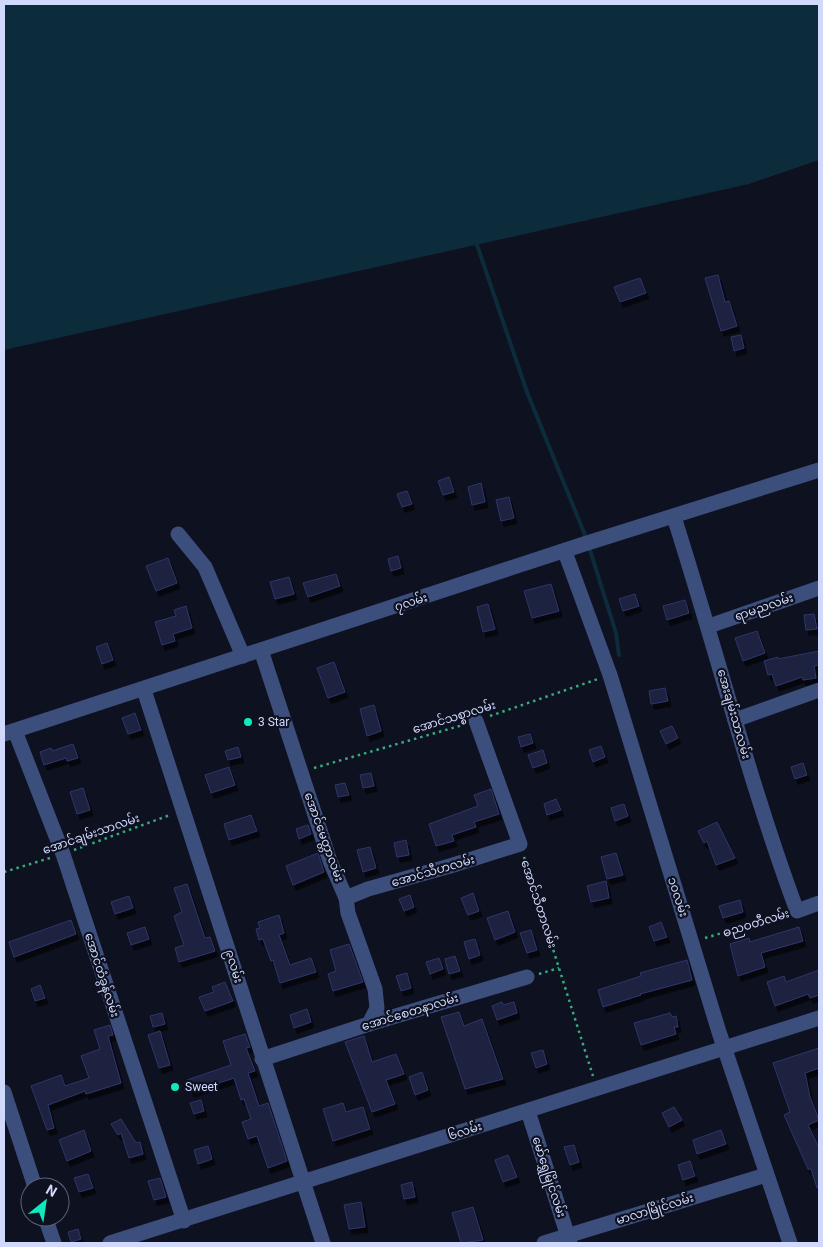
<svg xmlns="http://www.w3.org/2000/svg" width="823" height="1247" viewBox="0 0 823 1247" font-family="Roboto,'Noto Sans Myanmar',sans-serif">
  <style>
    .water { fill: #0c2c3b }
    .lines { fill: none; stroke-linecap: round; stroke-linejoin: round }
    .stream { stroke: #0c2c3b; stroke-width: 4 }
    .building { fill: #1c2040; stroke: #2f366a; filter: url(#shadow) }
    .path { stroke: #36ab7f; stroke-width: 2.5; stroke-dasharray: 2.5 4; stroke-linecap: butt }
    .minor { stroke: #3c4e7c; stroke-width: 15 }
    .poi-dot { fill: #0fe9bc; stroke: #0e1120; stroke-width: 2 }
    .labels { text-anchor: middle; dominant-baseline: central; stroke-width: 4.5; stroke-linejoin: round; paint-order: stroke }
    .street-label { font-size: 12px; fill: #d0d9fc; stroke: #0e1120 }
    .poi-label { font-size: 12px; fill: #d0d9fc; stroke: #0e1120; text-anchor: start }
  </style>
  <defs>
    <filter id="shadow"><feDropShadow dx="3" dy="5.5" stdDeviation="0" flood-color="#0009"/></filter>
  </defs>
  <rect width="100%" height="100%" fill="#0e1120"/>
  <path class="water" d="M4 4H819V160L749 184 4 350Z"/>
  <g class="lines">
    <g class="stream">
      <path d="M476 242 527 392 587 540"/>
      <path d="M589 547 616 633 619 655"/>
    </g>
  </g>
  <g class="building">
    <path d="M718 275 725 302 729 301 737 326 721 331 705 278Z"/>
    <path d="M640 278 646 293 620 302 614 287Z"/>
    <path d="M741 335 744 348 734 351 731 337Z"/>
    <path d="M449 477 454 492 443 495 438 481Z"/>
    <path d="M481 483 485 502 472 505 468 487Z"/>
    <path d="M407 491 412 504 402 507 397 494Z"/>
    <path d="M509 497 514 518 501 521 496 500Z"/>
    <path d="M398 556 401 568 391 571 388 559Z"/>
    <path d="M168 558 177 583 156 591 146 566Z"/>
    <path d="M336 574 340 586 308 597 303 583Z"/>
    <path d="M289 577 294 594 275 599 270 582Z"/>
    <path d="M551 584 559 611 532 618 524 591Z"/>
    <path d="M635 594 639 606 623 611 619 599Z"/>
    <path d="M685 600 689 613 667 620 663 606Z"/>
    <path d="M488 604 495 629 483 632 477 607Z"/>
    <path d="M186 606 192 628 173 634 175 641 162 645 155 622 176 616 174 610Z"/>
    <path d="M814 614 817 629 806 630 804 615Z"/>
    <path d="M757 631 765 653 743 661 735 638Z"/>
    <path d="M107 643 113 660 102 664 96 647Z"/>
    <path d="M819 651V665L814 666 816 678 803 680 802 677 776 686 772 674 768 675 764 661 778 657V659Z"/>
    <path d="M334 662 345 692 328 698 317 668Z"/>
    <path d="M665 688 668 701 651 704 649 691Z"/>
    <path d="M374 705 381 731 367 736 360 709Z"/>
    <path d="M135 713 141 730 128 734 122 718Z"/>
    <path d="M672 726 678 738 666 744 660 731Z"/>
    <path d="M530 734 533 743 521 747 518 737Z"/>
    <path d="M73 744 78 758 67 761 66 758 44 765 40 752 51 748 52 751Z"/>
    <path d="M601 746 605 757 593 762 589 750Z"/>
    <path d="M238 747 241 757 228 760 225 751Z"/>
    <path d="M543 750 547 763 533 768 528 755Z"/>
    <path d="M803 763 807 775 795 779 791 767Z"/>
    <path d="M229 767 235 785 211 793 205 775Z"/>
    <path d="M371 773 374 786 363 788 360 775Z"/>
    <path d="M345 783 349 795 338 797 335 785Z"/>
    <path d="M83 788 90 810 77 814 70 792Z"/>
    <path d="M491 789 499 814 474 822 476 827 452 835 454 841 436 846 429 824 478 806 474 795Z"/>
    <path d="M556 799 561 810 547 815 544 804Z"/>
    <path d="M624 804 628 816 615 821 611 808Z"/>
    <path d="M251 815 257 831 229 840 224 824Z"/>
    <path d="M717 822 735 858 716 865 707 841 704 843 698 831Z"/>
    <path d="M308 825 311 834 299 839 296 829Z"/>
    <path d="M406 840 409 855 397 857 394 843Z"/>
    <path d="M370 847 376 868 363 872 357 850Z"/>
    <path d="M318 853 324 872 293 885 286 866Z"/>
    <path d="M616 853 623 875 607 879 601 857Z"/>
    <path d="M606 881 609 898 591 902 587 886Z"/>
    <path d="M187 884 205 938 210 937 215 951 179 962 175 948 184 945 174 916 182 912 174 888Z"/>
    <path d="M473 893 479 911 468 915 461 898Z"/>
    <path d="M410 895 414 907 404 911 399 899Z"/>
    <path d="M129 896 133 908 115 914 111 902Z"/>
    <path d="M740 900 743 912 723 918 719 906Z"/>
    <path d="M508 911 515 932 495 940 487 918Z"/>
    <path d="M279 915 284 933 279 935 290 965 311 958 316 972 280 983 273 960 271 961 263 939 259 940 256 929 260 928 258 922Z"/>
    <path d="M71 920 76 934 14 957 9 942Z"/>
    <path d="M661 922 667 937 654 941 649 927Z"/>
    <path d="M145 927 149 939 131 945 127 933Z"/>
    <path d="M799 927 803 941 761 953 765 967 738 976 730 944 749 938 750 942Z"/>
    <path d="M531 930 537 950 527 953 520 933Z"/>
    <path d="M475 939 480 955 469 959 464 942Z"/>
    <path d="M349 944 363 982 333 991 328 974 336 971 330 950Z"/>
    <path d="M455 956 460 971 449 974 445 959Z"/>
    <path d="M439 958 443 969 430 974 426 962Z"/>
    <path d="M687 960 692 980 640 994 641 995 603 1007 598 990 641 976 640 973Z"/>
    <path d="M819 970V995L810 998 808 994 775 1006 767 982 784 976 786 982Z"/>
    <path d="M407 973 411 988 401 991 396 976Z"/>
    <path d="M225 982 233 1001 205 1011 199 997 214 992 212 987Z"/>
    <path d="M40 985 45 998 35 1001 31 989Z"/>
    <path d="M502 1002 503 1005 514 1002 517 1013 497 1020 492 1006Z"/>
    <path d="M307 1009 311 1022 294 1028 290 1015Z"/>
    <path d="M459 1012 464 1026 482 1019 503 1079 465 1089 441 1017Z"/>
    <path d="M162 1013 165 1024 153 1027 150 1016Z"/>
    <path d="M670 1013 672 1017 676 1016 678 1027H674L676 1034 641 1045 634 1023Z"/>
    <path d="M110 1025 113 1035 108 1036 121 1083 86 1094 85 1091 48 1105 54 1128 47 1130 31 1086 61 1075 65 1086 89 1078 81 1056 100 1049 94 1030Z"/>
    <path d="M160 1031 170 1065 159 1068 148 1035Z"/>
    <path d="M245 1034 250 1047 246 1048 255 1071 248 1073 259 1106 268 1103 287 1161 268 1168 257 1136 248 1139 242 1122 251 1119 244 1099 241 1100 234 1078 191 1092 187 1080 231 1065 223 1041Z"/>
    <path d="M364 1036 372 1062 396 1054 404 1074 386 1080 395 1104 372 1112 345 1042Z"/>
    <path d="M819 1048V1068L805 1073 810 1097 819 1120 808 1125 819 1148V1187L817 1188 811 1169H808L784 1115 790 1112 773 1063Z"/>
    <path d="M543 1050 547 1064 536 1068 531 1053Z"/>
    <path d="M422 1072 428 1090 415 1095 409 1077Z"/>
    <path d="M201 1100 204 1111 194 1114 190 1103Z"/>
    <path d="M343 1103 346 1112 363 1107 370 1129 333 1141 323 1109Z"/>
    <path d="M674 1107 682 1120 669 1127 662 1113Z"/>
    <path d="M121 1119 136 1143 140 1142 143 1154 129 1158 121 1133 118 1135 111 1124Z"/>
    <path d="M84 1130 91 1151 67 1161 59 1140Z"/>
    <path d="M721 1130 726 1144 697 1154 693 1140Z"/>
    <path d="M574 1145 579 1162 570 1165 564 1147Z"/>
    <path d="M208 1146 212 1159 198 1164 194 1150Z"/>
    <path d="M508 1155 517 1177 503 1182 495 1160Z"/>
    <path d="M690 1161 695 1176 683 1180 678 1165Z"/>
    <path d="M88 1174 93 1188 79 1192 74 1178Z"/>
    <path d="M160 1178 166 1197 154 1200 148 1181Z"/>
    <path d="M412 1182 415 1197 404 1199 401 1185Z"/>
    <path d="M361 1202 365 1227 349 1229 344 1205Z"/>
    <path d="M473 1207 483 1240 461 1243 452 1213Z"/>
    <path d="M78 1229 81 1239 71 1242 68 1232Z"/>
  </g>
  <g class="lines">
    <g class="path">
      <path d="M490 716 598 679"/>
      <path d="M314 768 463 725"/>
      <path d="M74 850 170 815"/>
      <path d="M524 857 593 1076"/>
      <path d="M4 872 50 858"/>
      <path d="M705 938 784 915"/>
      <path d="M539 974 559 968"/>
    </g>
    <g class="minor">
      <path d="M674 517C716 648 749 782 797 911L819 903"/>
      <path d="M178 534 205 567 243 656"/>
      <path d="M565 552 610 675 719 1032 790 1243"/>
      <path d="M709 626 819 588"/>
      <path d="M261 650 330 861 346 898 348 913 375 989 377 1008 369 1024"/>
      <path d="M144 690 323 1243"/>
      <path d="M735 720 819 690"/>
      <path d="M15 731 63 854 184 1221"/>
      <path d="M4 734 581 545 819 470"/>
      <path d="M346 898 368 889 450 866 520 844 476 721"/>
      <path d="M262 1059 369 1024 527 977"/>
      <path d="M4 1092 35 1187"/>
      <path d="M528 1111 570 1243"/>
      <path d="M45 1217 54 1243"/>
      <path d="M110 1243 819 1018"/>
      <path d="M544 1243 766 1175"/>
    </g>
  </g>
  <g class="poi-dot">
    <circle cx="248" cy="722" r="5"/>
    <circle cx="175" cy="1087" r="5"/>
  </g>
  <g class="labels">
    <g class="street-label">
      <text transform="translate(411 602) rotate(-18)">၇လမ်း</text>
      <text transform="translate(764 607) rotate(-19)">ရာမညလမ်း</text>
      <text transform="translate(734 714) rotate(74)">အေးချမ်းသာလမ်း</text>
      <text transform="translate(454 717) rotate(-17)">အောင်သစ္စာလမ်း</text>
      <text transform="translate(91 834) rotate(-19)">အောင်ချမ်းသာလမ်း</text>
      <text transform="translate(324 837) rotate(70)">အောင်မေတ္တာလမ်း</text>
      <text transform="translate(433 871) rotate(-16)">အောင်သီဟလမ်း</text>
      <text transform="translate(678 897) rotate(72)">၁၀လမ်း</text>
      <text transform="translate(539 904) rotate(72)">အောင်သီတာလမ်း</text>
      <text transform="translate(756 923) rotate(-17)">ဓညဝတီလမ်း</text>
      <text transform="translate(234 966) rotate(73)">၉လမ်း</text>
      <text transform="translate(102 975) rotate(72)">အောင်တံခွန်လမ်း</text>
      <text transform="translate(410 1012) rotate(-17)">အောင်စေတနာလမ်း</text>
      <text transform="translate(465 1131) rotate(-18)">၆လမ်း</text>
      <text transform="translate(549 1177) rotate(72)">မော်ရွှေမြိုင်လမ်း</text>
      <text transform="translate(655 1209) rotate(-17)">မာလာမြိုင်လမ်း</text>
    </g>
    <g class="poi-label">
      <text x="258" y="722">3 Star</text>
      <text x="185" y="1087">Sweet</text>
    </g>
  </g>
  <rect width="823" height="1247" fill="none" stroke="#d0d9fc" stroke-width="10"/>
  <g transform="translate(45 1202) rotate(30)"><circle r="24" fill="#0e1120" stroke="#5c6178"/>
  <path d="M0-4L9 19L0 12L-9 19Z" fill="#0fe9bc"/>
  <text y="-8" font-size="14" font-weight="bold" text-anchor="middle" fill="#d0d9fc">N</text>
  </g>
</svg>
